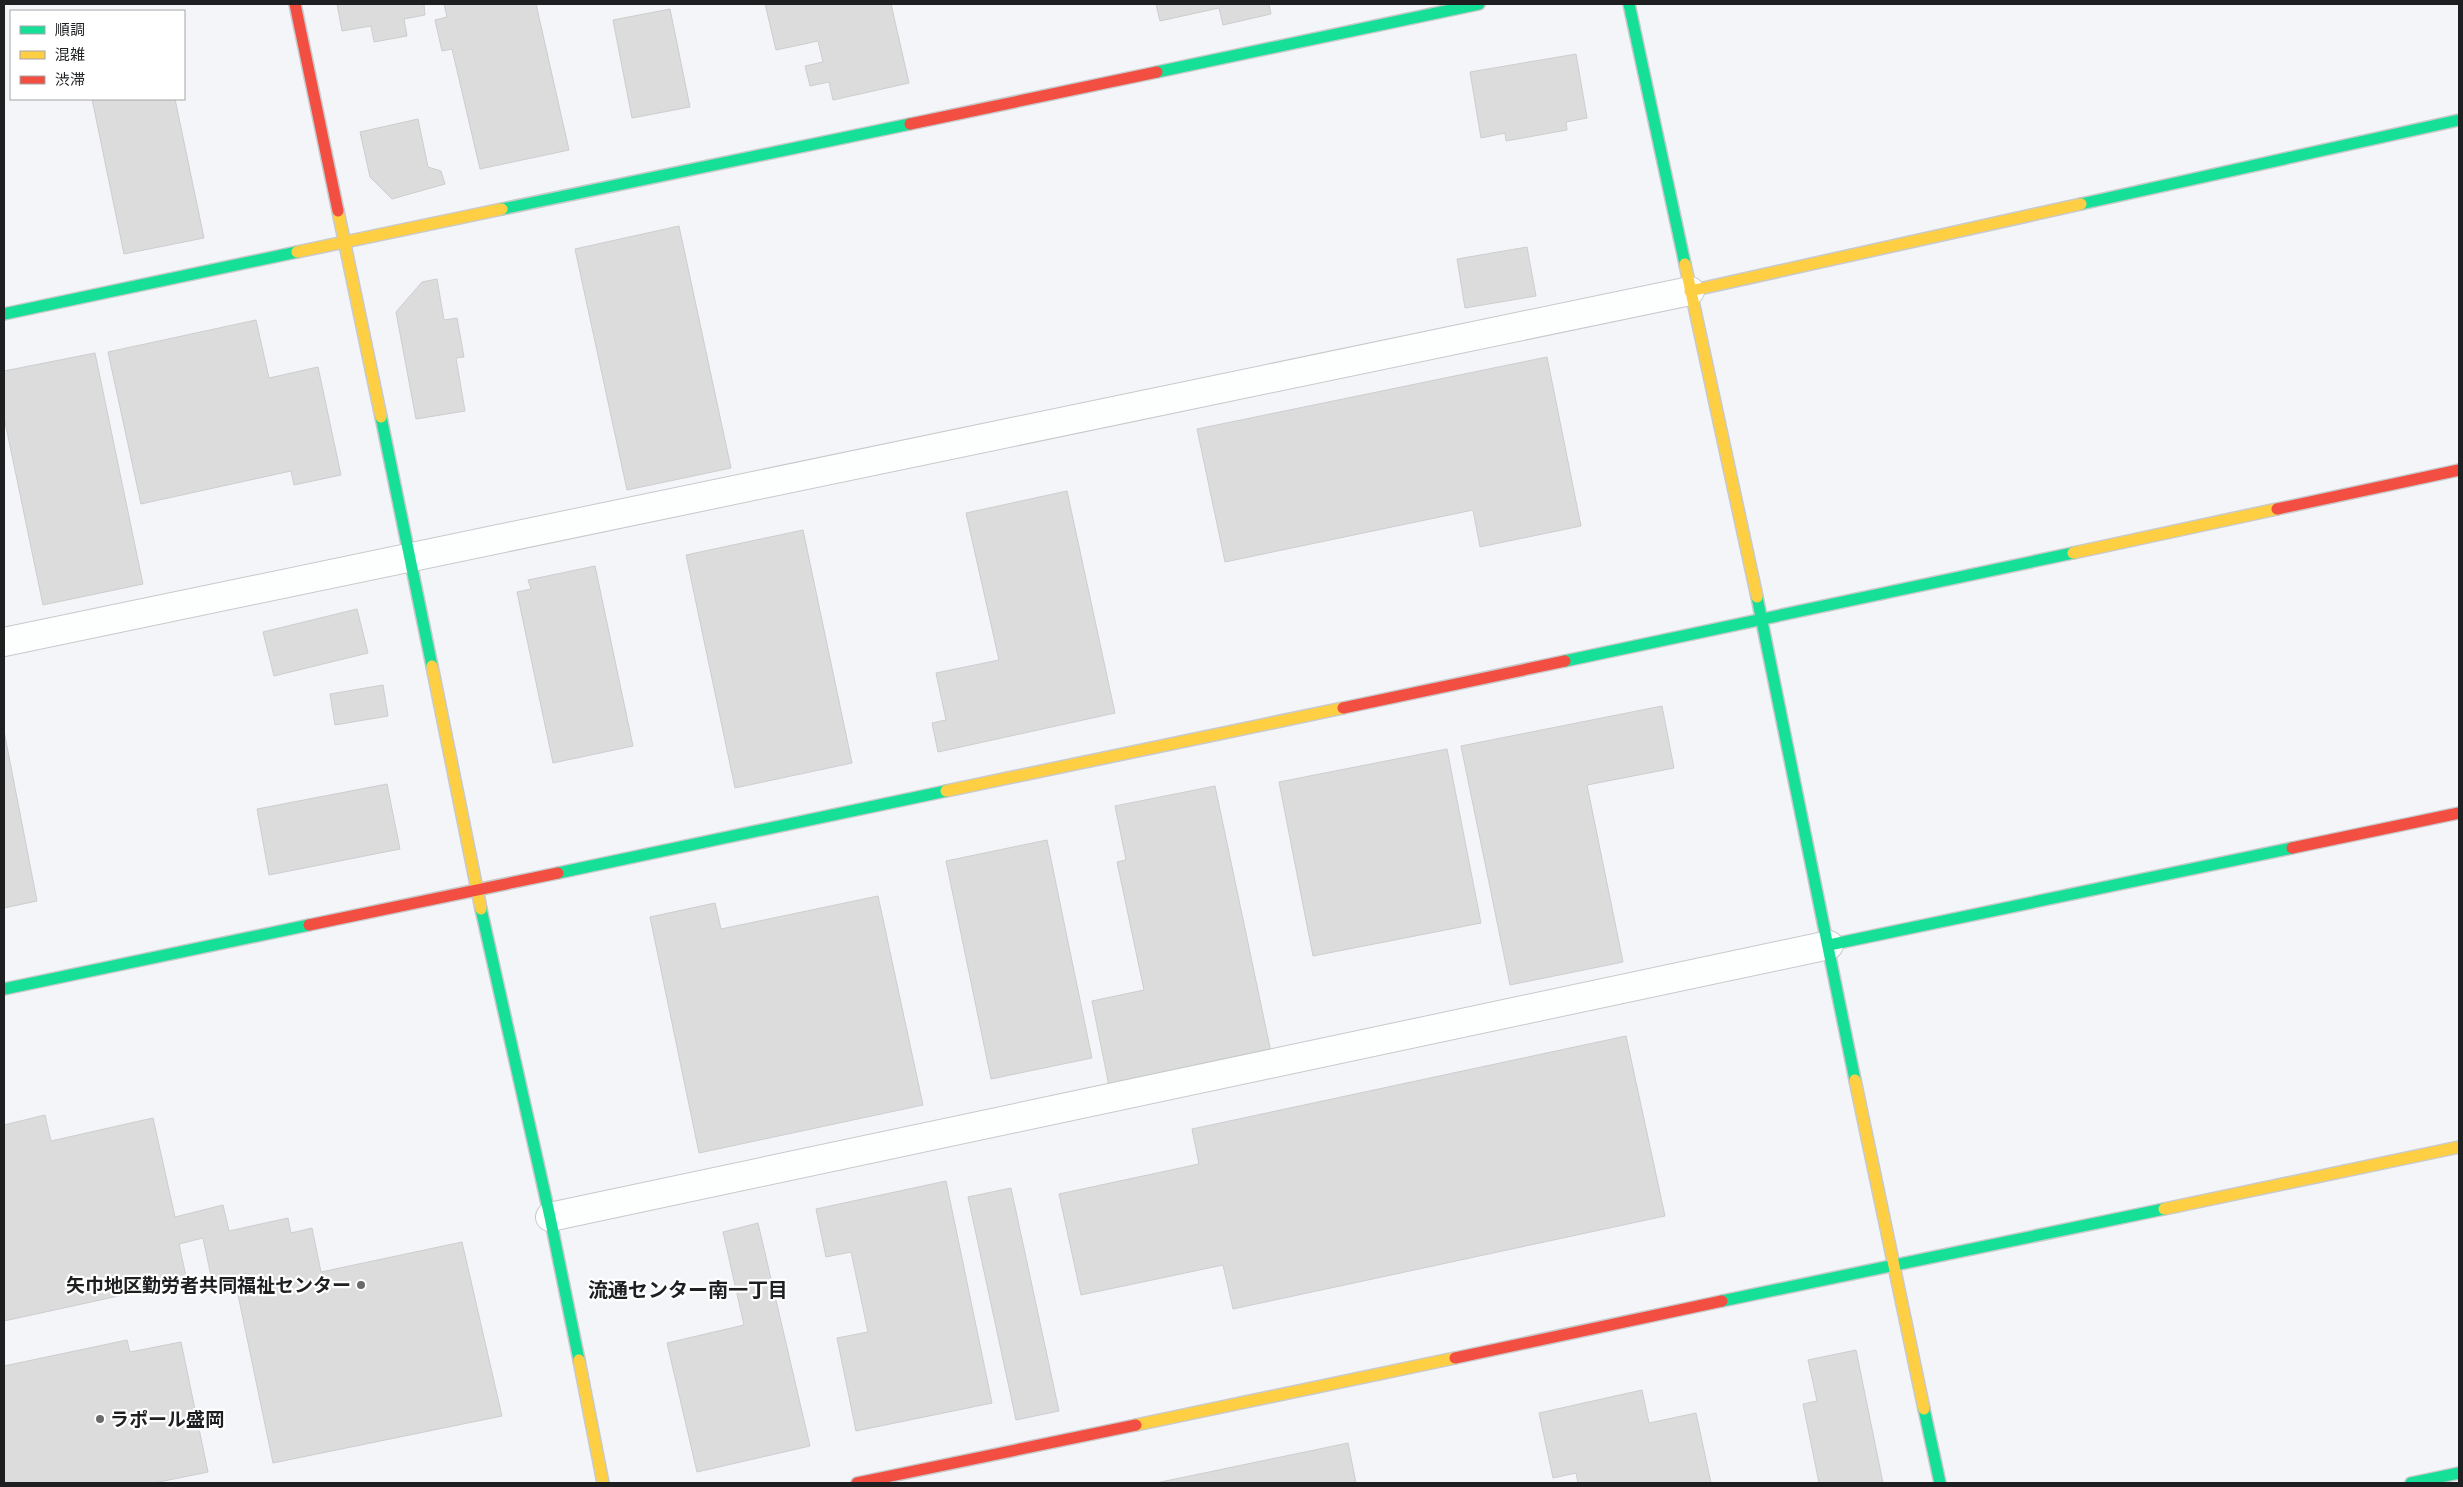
<svg xmlns="http://www.w3.org/2000/svg" width="2463" height="1487" viewBox="0 0 2463 1487" font-family="Cabin,'Noto Sans JP',sans-serif">
  <style>
    .building { fill: #dcdcdd; stroke: #cecdce }
    .lines { fill: none; stroke-linecap: round; stroke-linejoin: round }
    .street-casing { stroke: #c8c9cb; stroke-width: 30 }
    .fast-casing { stroke: #c8c9cb; stroke-width: 14 }
    .slow-casing { stroke: #c8c9cb; stroke-width: 14 }
    .jam-casing { stroke: #c8c9cb; stroke-width: 14 }
    .street { stroke: #fdfefe; stroke-width: 28 }
    .fast { stroke: #16e098; stroke-width: 11 }
    .slow { stroke: #ffcf43; stroke-width: 11 }
    .jam { stroke: #f24e42; stroke-width: 11 }
    .poi-dot { fill: #686a6c; stroke: #fff; stroke-width: 2 }
    .labels { text-anchor: middle; dominant-baseline: central; stroke-width: 4.5; stroke-linejoin: round; paint-order: stroke }
    .poi-label { font-size: 19px; font-weight: bold; fill: #1d1f21; stroke: #fff; text-anchor: end }
    .neighbourhood-label { font-size: 20px; font-weight: bold; fill: #1d1f21; stroke: #fff }
  </style>
  <rect width="100%" height="100%" fill="#f3f5f8"/>
  <g class="building">
    <path d="M337 4H424L425 15 404 19 407 36 374 42 371 26 342 31Z"/>
    <path d="M444 4H536L569 150 480 169 452 49 442 51 435 20 447 17Z"/>
    <path d="M765 4H891L909 83 833 100 829 82 810 86 805 66 823 62 818 41 776 50Z"/>
    <path d="M1156 4H1269L1271 14 1223 25 1219 8 1160 21Z"/>
    <path d="M670 9 690 107 632 118 613 20Z"/>
    <path d="M1576 54 1587 118 1566 122 1567 130 1506 141 1505 133 1481 138 1470 72Z"/>
    <path d="M92 99H175L204 238 124 254Z"/>
    <path d="M418 119 428 167 441 171 445 184 392 199 370 177 360 132Z"/>
    <path d="M679 226 731 468 627 490 575 249Z"/>
    <path d="M1527 247 1536 296 1465 308 1457 259Z"/>
    <path d="M437 279 444 320 457 318 464 357 456 358 465 411 416 419 396 312 422 282Z"/>
    <path d="M256 320 269 378 318 367 341 475 294 485 291 471 141 504 108 352Z"/>
    <path d="M95 353 143 584 43 605 4 417V371Z"/>
    <path d="M1547 357 1581 526 1480 547 1473 510 1225 562 1197 429Z"/>
    <path d="M1067 491 1115 713 938 752 932 723 946 720 936 673 999 660 966 513Z"/>
    <path d="M803 530 852 763 735 788 686 555Z"/>
    <path d="M595 566 633 746 553 763 517 592 531 589 528 580Z"/>
    <path d="M357 609 368 653 274 676 263 632Z"/>
    <path d="M383 685 388 716 335 725 330 694Z"/>
    <path d="M1662 706 1674 768 1587 785 1623 962 1510 985 1461 746Z"/>
    <path d="M4 731 37 901 4 908Z"/>
    <path d="M1447 749 1481 923 1313 956 1279 782Z"/>
    <path d="M387 784 400 849 269 875 257 809Z"/>
    <path d="M1215 786 1272 1057 1110 1091 1092 1001 1144 990 1117 862 1126 860 1115 806Z"/>
    <path d="M1047 840 1092 1058 991 1079 946 861Z"/>
    <path d="M878 896 923 1105 699 1153 650 917 715 903 721 929Z"/>
    <path d="M1626 1036 1665 1216 1233 1309 1223 1265 1081 1295 1059 1194 1199 1164 1192 1129Z"/>
    <path d="M45 1115 51 1141 153 1118 175 1217 223 1205 229 1231 288 1218 291 1233 312 1228 321 1272 462 1242 502 1416 273 1463 237 1290 250 1289 248 1273 212 1281 203 1238 179 1244 187 1281 4 1321V1125Z"/>
    <path d="M946 1181 992 1403 856 1431 837 1338 868 1332 851 1252 826 1257 816 1209Z"/>
    <path d="M1011 1188 1059 1411 1016 1420 968 1197Z"/>
    <path d="M758 1223 810 1446 697 1472 667 1343 744 1325 723 1232Z"/>
    <path d="M127 1340 130 1352 181 1342 208 1472 154 1483H4V1366Z"/>
    <path d="M1856 1350 1883 1483H1819L1803 1404 1817 1401 1808 1360Z"/>
    <path d="M1642 1390 1649 1423 1696 1413 1711 1483H1578L1576 1473 1553 1478 1539 1413Z"/>
    <path d="M1348 1443 1356 1483H1156Z"/>
  </g>
  <g class="lines">
    <defs>
      <g id="street">
        <path d="M4 642 1690 291"/>
        <path d="M550 1217 1829 945"/>
      </g>
      <g id="fast">
        <path d="M1629 4 1685 264"/>
        <path d="M1157 72 1479 4"/>
        <path d="M2081 204 2459 120"/>
        <path d="M502 209 910 124"/>
        <path d="M4 314 297 252"/>
        <path d="M381 417 432 666"/>
        <path d="M1757 597 1855 1080"/>
        <path d="M1565 661 2073 553"/>
        <path d="M558 873 946 791"/>
        <path d="M481 909 550 1217 579 1360"/>
        <path d="M1829 945 2292 848"/>
        <path d="M4 989 309 925"/>
        <path d="M1722 1301 2164 1209"/>
        <path d="M1924 1409 1940 1483"/>
        <path d="M2411 1483 2459 1473"/>
      </g>
      <g id="slow">
        <path d="M338 211 381 417"/>
        <path d="M297 252 502 209"/>
        <path d="M1685 264 1757 597"/>
        <path d="M1690 291 2081 204"/>
        <path d="M2073 553 2277 509"/>
        <path d="M432 666 481 909"/>
        <path d="M946 791 1343 708"/>
        <path d="M1855 1080 1924 1409"/>
        <path d="M2164 1209 2459 1147"/>
        <path d="M579 1360 603 1483"/>
        <path d="M1136 1425 1455 1358"/>
      </g>
      <g id="jam">
        <path d="M295 4 338 211"/>
        <path d="M910 124 1157 72"/>
        <path d="M2277 509 2459 470"/>
        <path d="M1343 708 1565 661"/>
        <path d="M2292 848 2459 813"/>
        <path d="M309 925 558 873"/>
        <path d="M1455 1358 1722 1301"/>
        <path d="M857 1483 1136 1425"/>
      </g>
    </defs>
    <use href="#street" class="street-casing"/>
    <use href="#fast" class="fast-casing"/>
    <use href="#slow" class="slow-casing"/>
    <use href="#jam" class="jam-casing"/>
    <use href="#street" class="street"/>
    <use href="#fast" class="fast"/>
    <use href="#slow" class="slow"/>
    <use href="#jam" class="jam"/>
  </g>
  <g class="poi-dot">
    <circle cx="361" cy="1285" r="5"/>
    <circle cx="100" cy="1419" r="5"/>
  </g>
  <g class="labels">
    <g class="poi-label">
      <text x="351" y="1285">矢巾地区勤労者共同福祉センター</text>
      <text x="110" y="1419" text-anchor="start">ラポール盛岡</text>
    </g>
    <g class="neighbourhood-label">
      <text x="688" y="1290">流通センター南一丁目</text>
    </g>
  </g>
  <rect width="2463" height="1487" fill="none" stroke="#1d1f21" stroke-width="10"/>
  <rect x="10" y="10" width="175" height="90" fill="#ffffff" stroke="#a5a5a6"/>
  <rect x="20" y="26" width="25" height="8" fill="#16e098" stroke="#a5a5a6"/>
  <text x="55" y="35" font-size="15" fill="#1d1f21">順調</text>
  <rect x="20" y="51" width="25" height="8" fill="#ffcf43" stroke="#a5a5a6"/>
  <text x="55" y="60" font-size="15" fill="#1d1f21">混雑</text>
  <rect x="20" y="76" width="25" height="8" fill="#f24e42" stroke="#a5a5a6"/>
  <text x="55" y="85" font-size="15" fill="#1d1f21">渋滞</text>
</svg>
